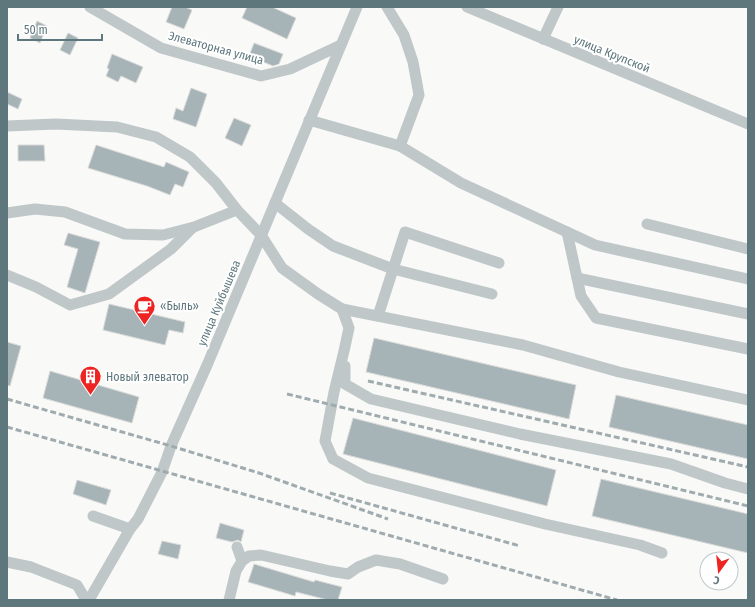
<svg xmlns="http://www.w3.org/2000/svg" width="755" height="607" viewBox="0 0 755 607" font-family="'Fira Sans Condensed',sans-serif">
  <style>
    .building { fill: #a6b4b7; stroke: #dbdad9 }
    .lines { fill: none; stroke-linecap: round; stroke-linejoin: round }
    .minor { stroke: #bfc7c9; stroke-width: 11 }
    .rail { stroke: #9fabae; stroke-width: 3; stroke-dasharray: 6 3; stroke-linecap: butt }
    .labels { text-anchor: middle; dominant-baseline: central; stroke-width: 4; stroke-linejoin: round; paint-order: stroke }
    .street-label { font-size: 12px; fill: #5e777d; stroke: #fff }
    .poi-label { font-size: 12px; fill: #5e777d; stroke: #fff; text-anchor: start }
  </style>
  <rect width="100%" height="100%" fill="#f9f9f7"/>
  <g class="building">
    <path d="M172 7H185L192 10 184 29 166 22Z"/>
    <path d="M247 7H272L296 18 287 39 242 18Z"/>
    <path d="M37 21 47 26 40 43 30 38Z"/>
    <path d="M68 33 78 38 70 55 60 50Z"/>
    <path d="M254 43 283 54 279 64 273 66 249 56Z"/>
    <path d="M112 54 143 67 136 83 121 76 118 82 106 76 109 69 107 68Z"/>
    <path d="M191 88 207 94 196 127 173 119 176 108 183 111Z"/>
    <path d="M7 92 22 99 18 109 7 104Z"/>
    <path d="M234 118 251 125 242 146 225 138Z"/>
    <path d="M18 145H44L45 161H18Z"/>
    <path d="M96 145 164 167 166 162 189 172 183 187 175 184 170 195 147 186 88 168Z"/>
    <path d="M68 233 100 242 85 293 67 287 78 249 64 245Z"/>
    <path d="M109 304 185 322 183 333 169 330 165 345 103 330Z"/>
    <path d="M374 338 576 385 569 419 366 372Z"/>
    <path d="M7 342 21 346 10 386 7 385Z"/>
    <path d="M50 371 139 397 132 423 43 398Z"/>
    <path d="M616 395 748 425V459L609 427Z"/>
    <path d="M353 418 556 470 547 506 343 454Z"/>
    <path d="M601 479 748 514V553L592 516Z"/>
    <path d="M77 480 111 490 106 505 73 494Z"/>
    <path d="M220 523 244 530 241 542 238 540 232 542 216 538Z"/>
    <path d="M162 541 181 545 178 559 158 554Z"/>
    <path d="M254 564 314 582 315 580 342 587 338 600H328L296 592 295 596 248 582Z"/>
  </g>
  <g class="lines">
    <g class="minor">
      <path d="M90 7 161 48 261 76 290 69 341 45"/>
      <path d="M387 7 404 35 413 62 419 95 400 146"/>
      <path d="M467 7 748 124"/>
      <path d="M543 39 558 7"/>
      <path d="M309 120 400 146 461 183 567 232 581 296 596 318 748 349"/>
      <path d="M7 126 56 124 117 127 156 137 190 157 216 183 237 210 261 235 282 268 318 294 342 309 349 328 344 351 334 392 325 441 333 459 368 478 545 524 640 545 662 553"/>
      <path d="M275 203 308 229 333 246 393 269 492 294"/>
      <path d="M7 213 35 209 65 212 125 234 163 235 194 227 237 210"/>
      <path d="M647 224 748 249"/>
      <path d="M567 232 595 245 748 279"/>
      <path d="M7 275 36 287 70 305 109 294 171 249 192 228"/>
      <path d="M577 278 748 314"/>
      <path d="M342 309 523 345 619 372 748 400"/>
      <path d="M378 316 405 232 499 263"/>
      <path d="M345 366V384L371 399 520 434 671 464 725 483 748 489"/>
      <path d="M93 516 130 529"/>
      <path d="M237 547 242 561"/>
      <path d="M7 562 31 567 77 585 86 600"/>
      <path d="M89 600 130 529 138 519 162 472 171 446 208 363 357 7"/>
      <path d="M229 600 236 571 242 561 249 556 261 555 330 571 348 574 358 567 376 560 400 564 443 579"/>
    </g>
    <g class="rail">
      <path d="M368 381 748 467"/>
      <path d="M287 394 748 506"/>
      <path d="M7 399 171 446 259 473 388 519"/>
      <path d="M7 427 617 600"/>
      <path d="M330 493 520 546"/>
    </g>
  </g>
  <defs>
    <symbol id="cafe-pin" viewBox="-11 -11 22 30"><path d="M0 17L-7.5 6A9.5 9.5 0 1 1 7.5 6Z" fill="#ed2422" stroke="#fff"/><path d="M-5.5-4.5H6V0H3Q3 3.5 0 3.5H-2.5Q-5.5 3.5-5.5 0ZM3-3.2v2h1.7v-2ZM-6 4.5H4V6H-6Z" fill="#fff"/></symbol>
    <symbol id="building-pin" viewBox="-11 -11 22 30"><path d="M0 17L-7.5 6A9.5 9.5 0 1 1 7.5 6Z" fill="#ed2422" stroke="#fff"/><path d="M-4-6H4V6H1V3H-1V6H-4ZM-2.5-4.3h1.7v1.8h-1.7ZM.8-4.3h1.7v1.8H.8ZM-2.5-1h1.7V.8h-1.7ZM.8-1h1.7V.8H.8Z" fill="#fff"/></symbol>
  </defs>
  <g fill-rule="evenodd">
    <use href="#cafe-pin" x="132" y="294" width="25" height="34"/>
    <use href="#building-pin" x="78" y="364" width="25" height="34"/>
  </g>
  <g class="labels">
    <g class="street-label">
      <text transform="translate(216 48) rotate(15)">Элеваторная улица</text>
      <text transform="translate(612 54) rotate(22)">улица Крупской</text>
      <text transform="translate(219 303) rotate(-67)">улица Куйбышева</text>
    </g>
    <g class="poi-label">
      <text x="160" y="306">«Быль»</text>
      <text x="106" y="377">Новый элеватор</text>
    </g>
  </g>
  <rect width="755" height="607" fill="none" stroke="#5e777d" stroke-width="16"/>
  <g transform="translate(719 571) rotate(195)"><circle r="19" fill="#ffffff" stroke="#bfc9cb"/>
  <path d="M0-3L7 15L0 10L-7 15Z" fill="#ed2422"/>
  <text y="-6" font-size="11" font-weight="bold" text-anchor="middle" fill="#5e777d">С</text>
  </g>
  <path d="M18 34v6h84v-6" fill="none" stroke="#5e777d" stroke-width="2"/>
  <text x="24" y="34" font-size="12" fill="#5e777d" stroke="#ffffff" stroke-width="3" paint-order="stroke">50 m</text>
</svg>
